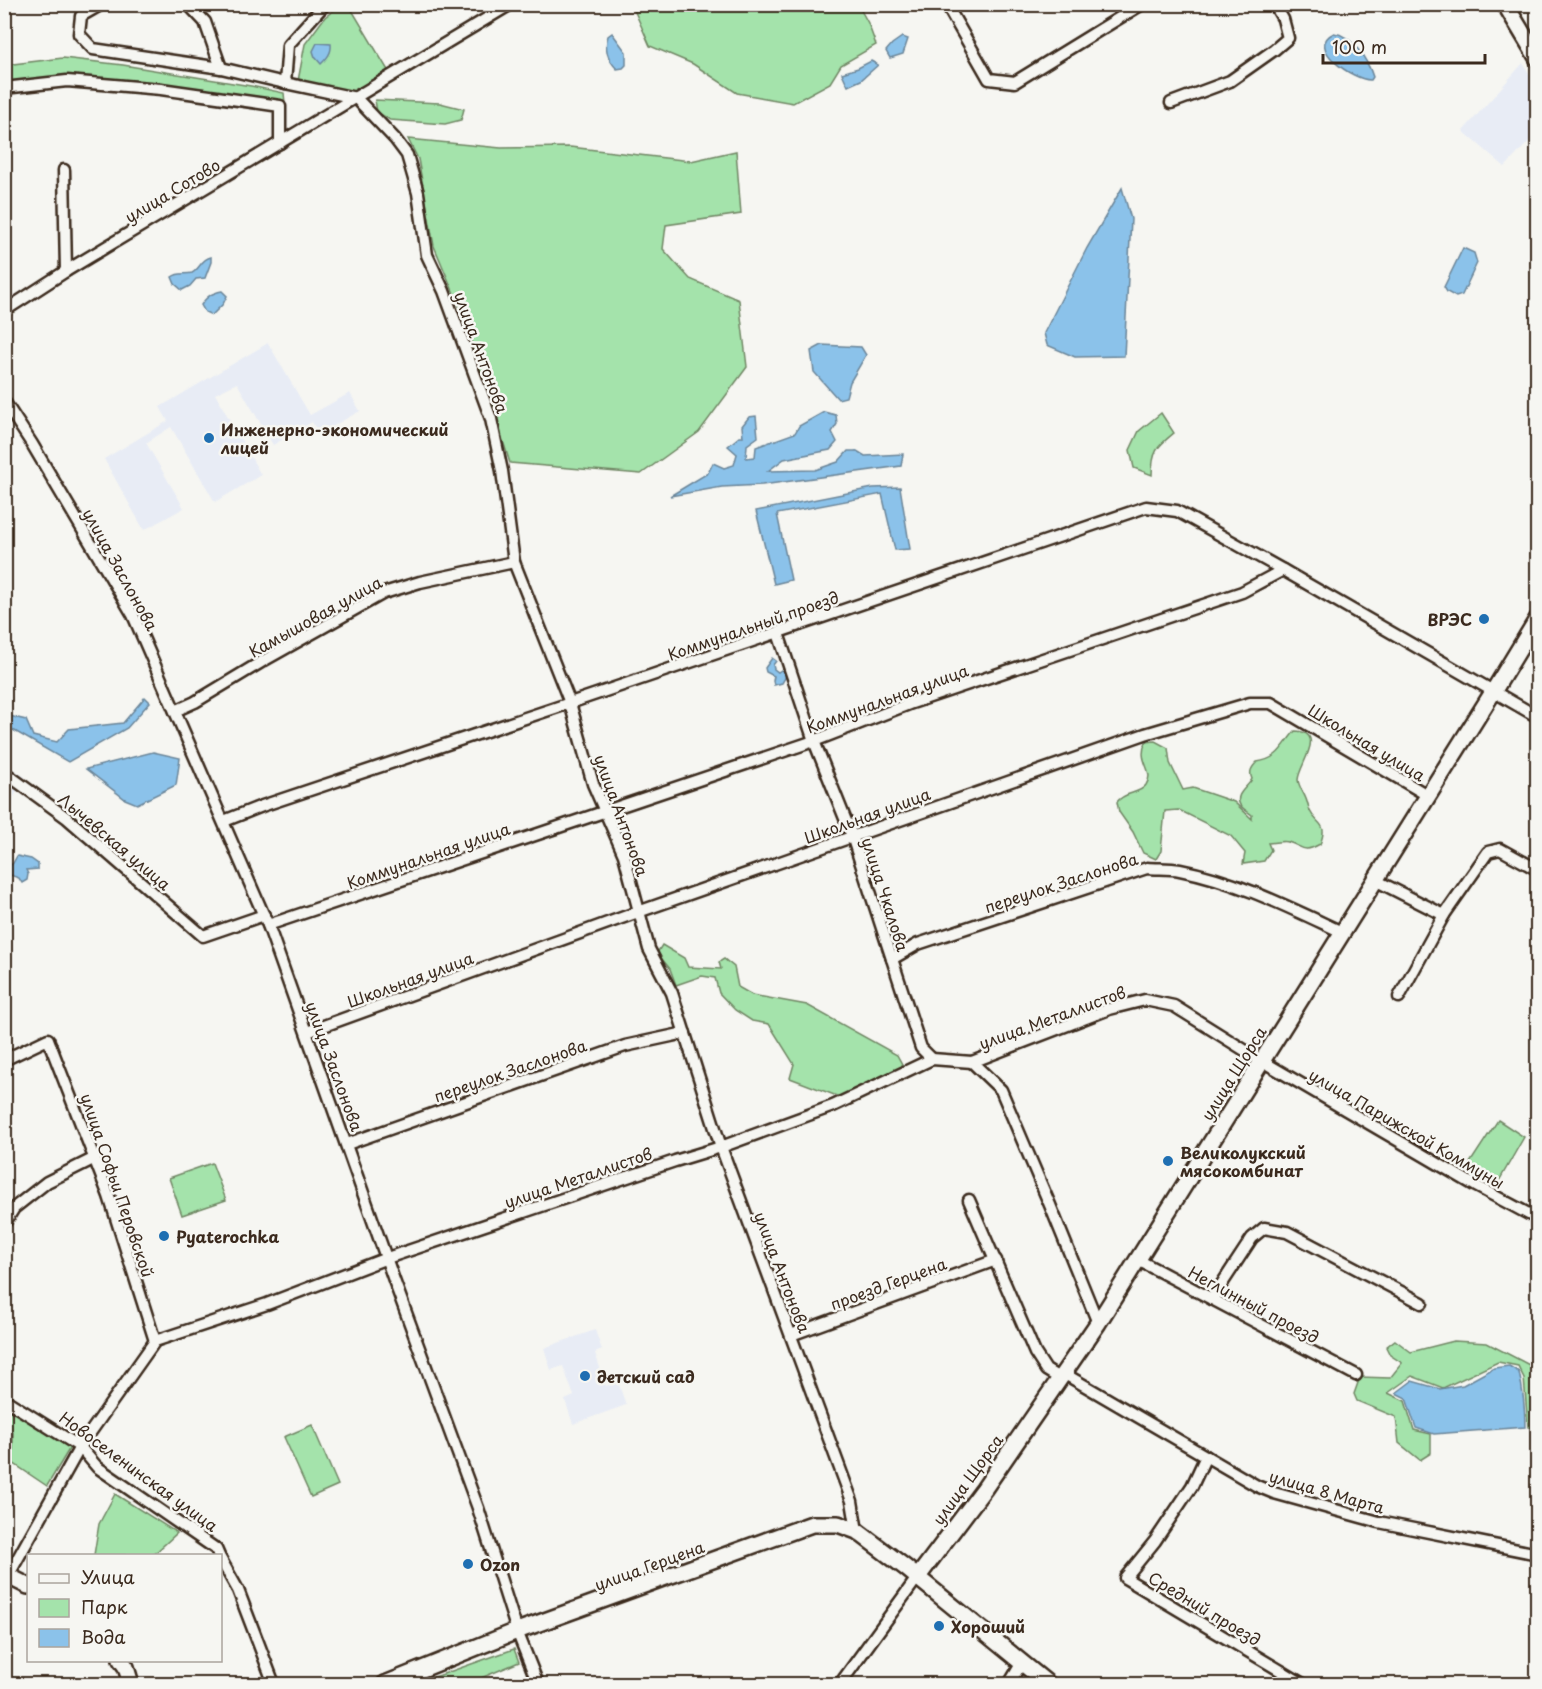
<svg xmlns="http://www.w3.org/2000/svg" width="1542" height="1689" viewBox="0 0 1542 1689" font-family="'Playpen Sans',sans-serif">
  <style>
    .built { fill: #e8ecf5 }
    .green { fill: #a4e3ab; stroke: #708664; stroke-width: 1.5 }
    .water { fill: #8bc2ea; stroke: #6b8598; stroke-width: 1.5 }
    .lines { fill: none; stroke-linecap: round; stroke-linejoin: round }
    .street-casing { stroke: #3b2a1e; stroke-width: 15 }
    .secondary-casing { stroke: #3b2a1e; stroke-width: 20 }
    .street { stroke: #f6f6f2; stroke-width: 10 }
    .secondary { stroke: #f6f6f2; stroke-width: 15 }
    .poi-dot { fill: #1f6fb2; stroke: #f6f6f2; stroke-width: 2 }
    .labels { text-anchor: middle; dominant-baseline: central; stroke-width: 5; stroke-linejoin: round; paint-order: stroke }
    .street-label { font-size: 16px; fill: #3b2a1e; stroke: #f6f6f2 }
    .poi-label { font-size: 16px; font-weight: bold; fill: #3b2a1e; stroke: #f6f6f2; text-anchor: start }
  </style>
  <rect width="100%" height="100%" fill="#f6f6f2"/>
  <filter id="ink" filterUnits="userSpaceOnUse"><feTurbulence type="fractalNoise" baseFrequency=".0167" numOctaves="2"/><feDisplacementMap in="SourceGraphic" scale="12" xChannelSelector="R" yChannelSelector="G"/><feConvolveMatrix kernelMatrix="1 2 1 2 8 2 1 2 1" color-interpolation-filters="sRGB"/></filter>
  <g filter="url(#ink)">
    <g class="built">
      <path d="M1523 63 1537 87V133L1505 167 1463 131Z"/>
      <path d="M268 343 310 415 350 393 360 411 319 434 312 422 273 445 237 383 215 394 261 475 215 502 171 427 146 443 184 508 144 530 104 459 168 421 160 407Z"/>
      <path d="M5 764 25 777 5 813Z"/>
      <path d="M595 1330 602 1350 595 1353 606 1386 618 1382 626 1405 573 1424 565 1400 574 1396 563 1366 551 1370 544 1348Z"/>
    </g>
    <g class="green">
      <path d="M341 5H349L389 72 354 93 298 81 305 44 325 17Z"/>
      <path d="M632 5H858L868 23 876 45 841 65 830 83 793 103 737 93 693 64 650 46Z"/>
      <path d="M63 58 123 65 251 86 284 93 285 103 223 93 77 77H50L5 85V65Z"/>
      <path d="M375 100 440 103 464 109 461 120 445 124 390 120 377 112Z"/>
      <path d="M408 139 501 148 570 147 691 161 736 151 741 214 666 225 663 249 690 279 739 300 747 367 699 432 641 474 510 463 463 315 434 246 418 159Z"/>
      <path d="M1161 413 1174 433C1157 447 1152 451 1152 475L1134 468 1130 450 1139 431Z"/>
      <path d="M1295 731C1328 732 1298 766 1298 780 1299 788 1305 794 1307 802 1309 805 1308 808 1310 811 1316 825 1329 822 1320 844 1302 854 1304 847 1288 842 1283 840 1274 843 1268 843L1271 850 1264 861 1243 864 1245 853 1231 836 1179 810 1165 811 1161 851 1156 859 1143 853 1133 832 1119 812 1117 802C1125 791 1139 795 1146 785 1156 770 1136 762 1146 742L1155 741 1168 748 1170 763 1183 790 1193 788 1234 802 1252 819V815C1248 812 1243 809 1240 805 1234 794 1248 787 1252 779 1249 772 1251 768 1257 762 1279 759 1282 746 1295 731Z"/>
      <path d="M662 945 684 958 688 967 721 969 719 962 724 959 734 967 738 987 752 995 807 1005 897 1055 903 1066 863 1085 842 1098 790 1078 794 1064 769 1024 752 1021 735 1010 719 993 715 978 702 976 676 985 670 969 657 953Z"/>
      <path d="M1498 1120 1524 1137 1495 1188 1466 1169Z"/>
      <path d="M212 1163 226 1200 182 1215 169 1178Z"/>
      <path d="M1395 1340 1411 1352 1454 1341 1487 1343 1537 1369V1428L1528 1427 1524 1378 1518 1366 1498 1362 1443 1388 1412 1376 1388 1393 1405 1401 1414 1430 1431 1434V1453L1420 1460 1399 1443 1396 1417 1357 1401 1354 1394 1360 1377 1390 1378 1402 1363 1390 1355 1386 1347Z"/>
      <path d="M4 1407 71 1446 47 1486 13 1463V1432L5 1426Z"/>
      <path d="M312 1425 338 1485 311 1497 284 1437Z"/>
      <path d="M115 1494 177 1533 153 1555H94L99 1524Z"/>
      <path d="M514 1649 519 1662 467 1684H415Z"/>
    </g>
    <g class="water">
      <path d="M612 33 626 52V65L623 68 617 69C608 60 604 49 608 36Z"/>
      <path d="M1334 33C1352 35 1368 61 1373 77L1371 80C1354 81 1304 47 1334 33Z"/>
      <path d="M902 37 908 39 903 54 890 58 886 51 892 44Z"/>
      <path d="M317 43 331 44C332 53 327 58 321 64L315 57 313 51Z"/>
      <path d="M871 61 878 65 861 80 848 86 842 73 858 68Z"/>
      <path d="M1122 188 1131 219 1124 356 1075 357 1047 345 1044 333 1087 248Z"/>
      <path d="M1463 248 1474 253 1477 263 1462 295 1456 297 1447 292 1444 287Z"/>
      <path d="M211 257V262L205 278 196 279 190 286 182 290 175 284 172 277C179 272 185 275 192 273 200 269 201 259 211 257Z"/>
      <path d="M222 291 227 296 223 304 212 315 205 312 201 305C207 296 212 293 222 291Z"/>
      <path d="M822 345 861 347 866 355 850 382 846 397 838 399 814 372 811 351Z"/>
      <path d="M824 412 836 415 837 424 832 432 837 442 830 450 784 459 768 471 815 470 838 462 848 451H857L865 456 903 454 901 466 762 485 722 487 670 496 708 473 713 463 724 468 734 465 737 454 728 446 739 437H743L742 426 749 417 756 416 758 437 747 445 746 458 755 457 756 447 795 433 799 426Z"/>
      <path d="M900 487 910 549 895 550 882 494 777 514 791 580 774 584 756 511 873 488Z"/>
      <path d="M772 658 776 661 773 665 774 669 778 672 781 670 786 672V676L782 683 774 685 773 681 774 676 766 672 765 668Z"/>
      <path d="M145 697 150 702 127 728 68 762 6 726 5 715 26 720 33 736 57 742 69 729 123 723Z"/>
      <path d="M153 752 180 758 176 785 137 804 125 799 86 769Z"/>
      <path d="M17 856 31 859 38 864V869L26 870 28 874 27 880 22 883 19 878 7 874V868L13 863Z"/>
      <path d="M1509 1366 1519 1372C1523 1390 1525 1408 1525 1427L1434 1434 1416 1428 1406 1398 1396 1393 1412 1381 1440 1389 1463 1385 1494 1368Z"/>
    </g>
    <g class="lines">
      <defs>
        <g id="street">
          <path d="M102 4 81 16 79 34 93 49 221 68 285 83 356 98 395 139 407 155 418 193 427 255 444 291 491 419 502 471 514 562 570 703 593 784 624 855 649 949 672 993 721 1147 852 1501 857 1531"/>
          <path d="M188 4 205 22 221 68"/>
          <path d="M946 4 989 79 1015 82 1142 4"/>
          <path d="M285 83 288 45 325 4"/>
          <path d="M4 88 67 81 161 89 280 106V143"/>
          <path d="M1171 103 1230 81 1274 50 1288 38 1283 19 1274 4"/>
          <path d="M64 170 66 271"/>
          <path d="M4 311 66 271 511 4"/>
          <path d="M4 401 32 444 133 615 268 925 395 1283 478 1508 517 1631 538 1684"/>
          <path d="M778 633 814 741 852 836 921 1048 932 1059"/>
          <path d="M175 711 195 702 263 661 384 593 420 582 514 562"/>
          <path d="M4 772 67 818 203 936 264 915"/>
          <path d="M224 821 262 806 570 703 1146 507 1177 511 1283 570"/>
          <path d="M1375 880 1444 915 1488 852 1500 849 1538 870"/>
          <path d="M268 925 814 741 909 704 1242 592 1283 570 1538 717"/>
          <path d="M892 959 918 944 1147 868C1158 869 1169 868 1180 870 1237 881 1290 908 1342 932"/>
          <path d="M1399 997 1444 915"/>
          <path d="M307 1032 638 912 1145 734 1250 703H1271L1427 795"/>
          <path d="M4 1060 48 1039 109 1196 155 1341"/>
          <path d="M972 1062 1001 1090 1050 1205 1098 1323"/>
          <path d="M347 1144 625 1046 685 1033"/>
          <path d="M969 1200 1035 1353 1046 1370 1059 1378"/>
          <path d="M4 1224 14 1208 47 1182 95 1158"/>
          <path d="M1138 1260 1356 1375"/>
          <path d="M1212 1299 1252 1238 1264 1228 1287 1232 1422 1303"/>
          <path d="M791 1335 996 1260"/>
          <path d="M1063 1373 1257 1486 1274 1493 1379 1522 1538 1554"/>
          <path d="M4 1399 80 1447 97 1467 216 1549 219 1556"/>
          <path d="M1206 1456 1192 1486 1155 1541 1125 1578 1303 1684"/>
          <path d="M220 1558 238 1590 274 1684"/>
          <path d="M8 1576 80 1447 155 1341 267 1304 387 1258 675 1161 721 1147 833 1106 932 1059 972 1062 1109 1009 1145 1000 1174 1006 1262 1061 1476 1186 1538 1219"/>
          <path d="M840 1684 917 1578"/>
          <path d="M1009 1684 1021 1664"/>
        </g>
        <g id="secondary">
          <path d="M1505 4 1538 59"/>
          <path d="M4 1574 28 1586"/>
          <path d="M917 1578 984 1489 1098 1323 1493 692 1538 618"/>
          <path d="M121 1660 126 1667 131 1684"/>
          <path d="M385 1684 517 1631 812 1524H838L857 1531 906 1568 1048 1684"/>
        </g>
      </defs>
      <use href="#street" class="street-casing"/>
      <use href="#secondary" class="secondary-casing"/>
      <use href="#street" class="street"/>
      <use href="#secondary" class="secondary"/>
    </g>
  </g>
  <g class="poi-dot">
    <circle cx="209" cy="438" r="6"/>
    <circle cx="1484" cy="619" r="6"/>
    <circle cx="1168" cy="1161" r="6"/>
    <circle cx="164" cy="1236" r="6"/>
    <circle cx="585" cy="1376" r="6"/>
    <circle cx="468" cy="1564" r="6"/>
    <circle cx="939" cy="1626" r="6"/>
  </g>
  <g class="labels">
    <g class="street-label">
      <text transform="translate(172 190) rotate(-31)">улица Сотово</text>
      <text transform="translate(482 352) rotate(70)">улица Антонова</text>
      <text transform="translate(121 569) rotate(61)">улица Заслонова</text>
      <text transform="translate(315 616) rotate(-29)">Камышовая улица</text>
      <text transform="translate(753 625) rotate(-19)">Коммунальный проезд</text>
      <text transform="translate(887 698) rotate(-20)">Коммунальная улица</text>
      <text transform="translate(1367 742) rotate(31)">Школьная улица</text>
      <text transform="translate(622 815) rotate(70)">улица Антонова</text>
      <text transform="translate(867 815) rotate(-20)">Школьная улица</text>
      <text transform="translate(115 841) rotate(40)">Лычевская улица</text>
      <text transform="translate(428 855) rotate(-19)">Коммунальная улица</text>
      <text transform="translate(1061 882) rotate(-18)">переулок Заслонова</text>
      <text transform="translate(886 894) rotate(72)">улица Чкалова</text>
      <text transform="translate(410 979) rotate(-20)">Школьная улица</text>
      <text transform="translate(1052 1017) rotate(-20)">улица Металлистов</text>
      <text transform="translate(335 1066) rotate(70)">улица Заслонова</text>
      <text transform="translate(510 1070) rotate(-19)">переулок Заслонова</text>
      <text transform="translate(1233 1073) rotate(-58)">улица Щорса</text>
      <text transform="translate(1407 1128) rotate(30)">улица Парижской Коммуны</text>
      <text transform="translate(578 1177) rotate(-19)">улица Металлистов</text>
      <text transform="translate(118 1185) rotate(71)">улица Софьи Перовской</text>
      <text transform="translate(783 1272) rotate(69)">улица Антонова</text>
      <text transform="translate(888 1283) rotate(-20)">проезд Герцена</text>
      <text transform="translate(1254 1304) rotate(28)">Неглинный проезд</text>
      <text transform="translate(139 1471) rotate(36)">Новоселенинская улица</text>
      <text transform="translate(967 1479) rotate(-54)">улица Щорса</text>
      <text transform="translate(1327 1491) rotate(16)">улица 8 Марта</text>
      <text transform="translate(649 1565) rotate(-20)">улица Герцена</text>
      <text transform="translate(1205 1608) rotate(31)">Средний проезд</text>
    </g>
    <g class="poi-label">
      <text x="221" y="429">Инженерно-экономический<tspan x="221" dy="18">лицей</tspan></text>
      <text x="1472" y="619" text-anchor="end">ВРЭС</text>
      <text x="1180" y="1152">Великолукский<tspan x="1180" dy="18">мясокомбинат</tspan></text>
      <text x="176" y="1236">Pyaterochka</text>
      <text x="597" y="1376">детский сад</text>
      <text x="480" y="1564">Ozon</text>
      <text x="951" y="1626">Хороший</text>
    </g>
  </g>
  <rect width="1542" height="1689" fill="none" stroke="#f6f6f2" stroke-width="24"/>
  <rect x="12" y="12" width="1518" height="1665" fill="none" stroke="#3b2a1e" stroke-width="2" filter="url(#ink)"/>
  <rect x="27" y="1554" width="195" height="108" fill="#f6f6f2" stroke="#aba49d" stroke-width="1.5"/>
  <rect x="39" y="1574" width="30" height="9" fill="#f6f6f2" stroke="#aba49d" stroke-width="1.5"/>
  <text x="81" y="1584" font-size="18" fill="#3b2a1e">Улица</text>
  <rect x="39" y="1599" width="30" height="18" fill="#a4e3ab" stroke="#aba49d" stroke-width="1.5"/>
  <text x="81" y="1614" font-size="18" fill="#3b2a1e">Парк</text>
  <rect x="39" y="1629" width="30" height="18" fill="#8bc2ea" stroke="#aba49d" stroke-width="1.5"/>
  <text x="81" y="1644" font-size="18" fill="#3b2a1e">Вода</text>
  <path d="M1323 54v9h162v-9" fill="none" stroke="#3b2a1e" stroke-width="3"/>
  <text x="1332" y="54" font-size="18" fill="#3b2a1e" stroke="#f6f6f2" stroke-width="4.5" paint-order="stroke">100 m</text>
</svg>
